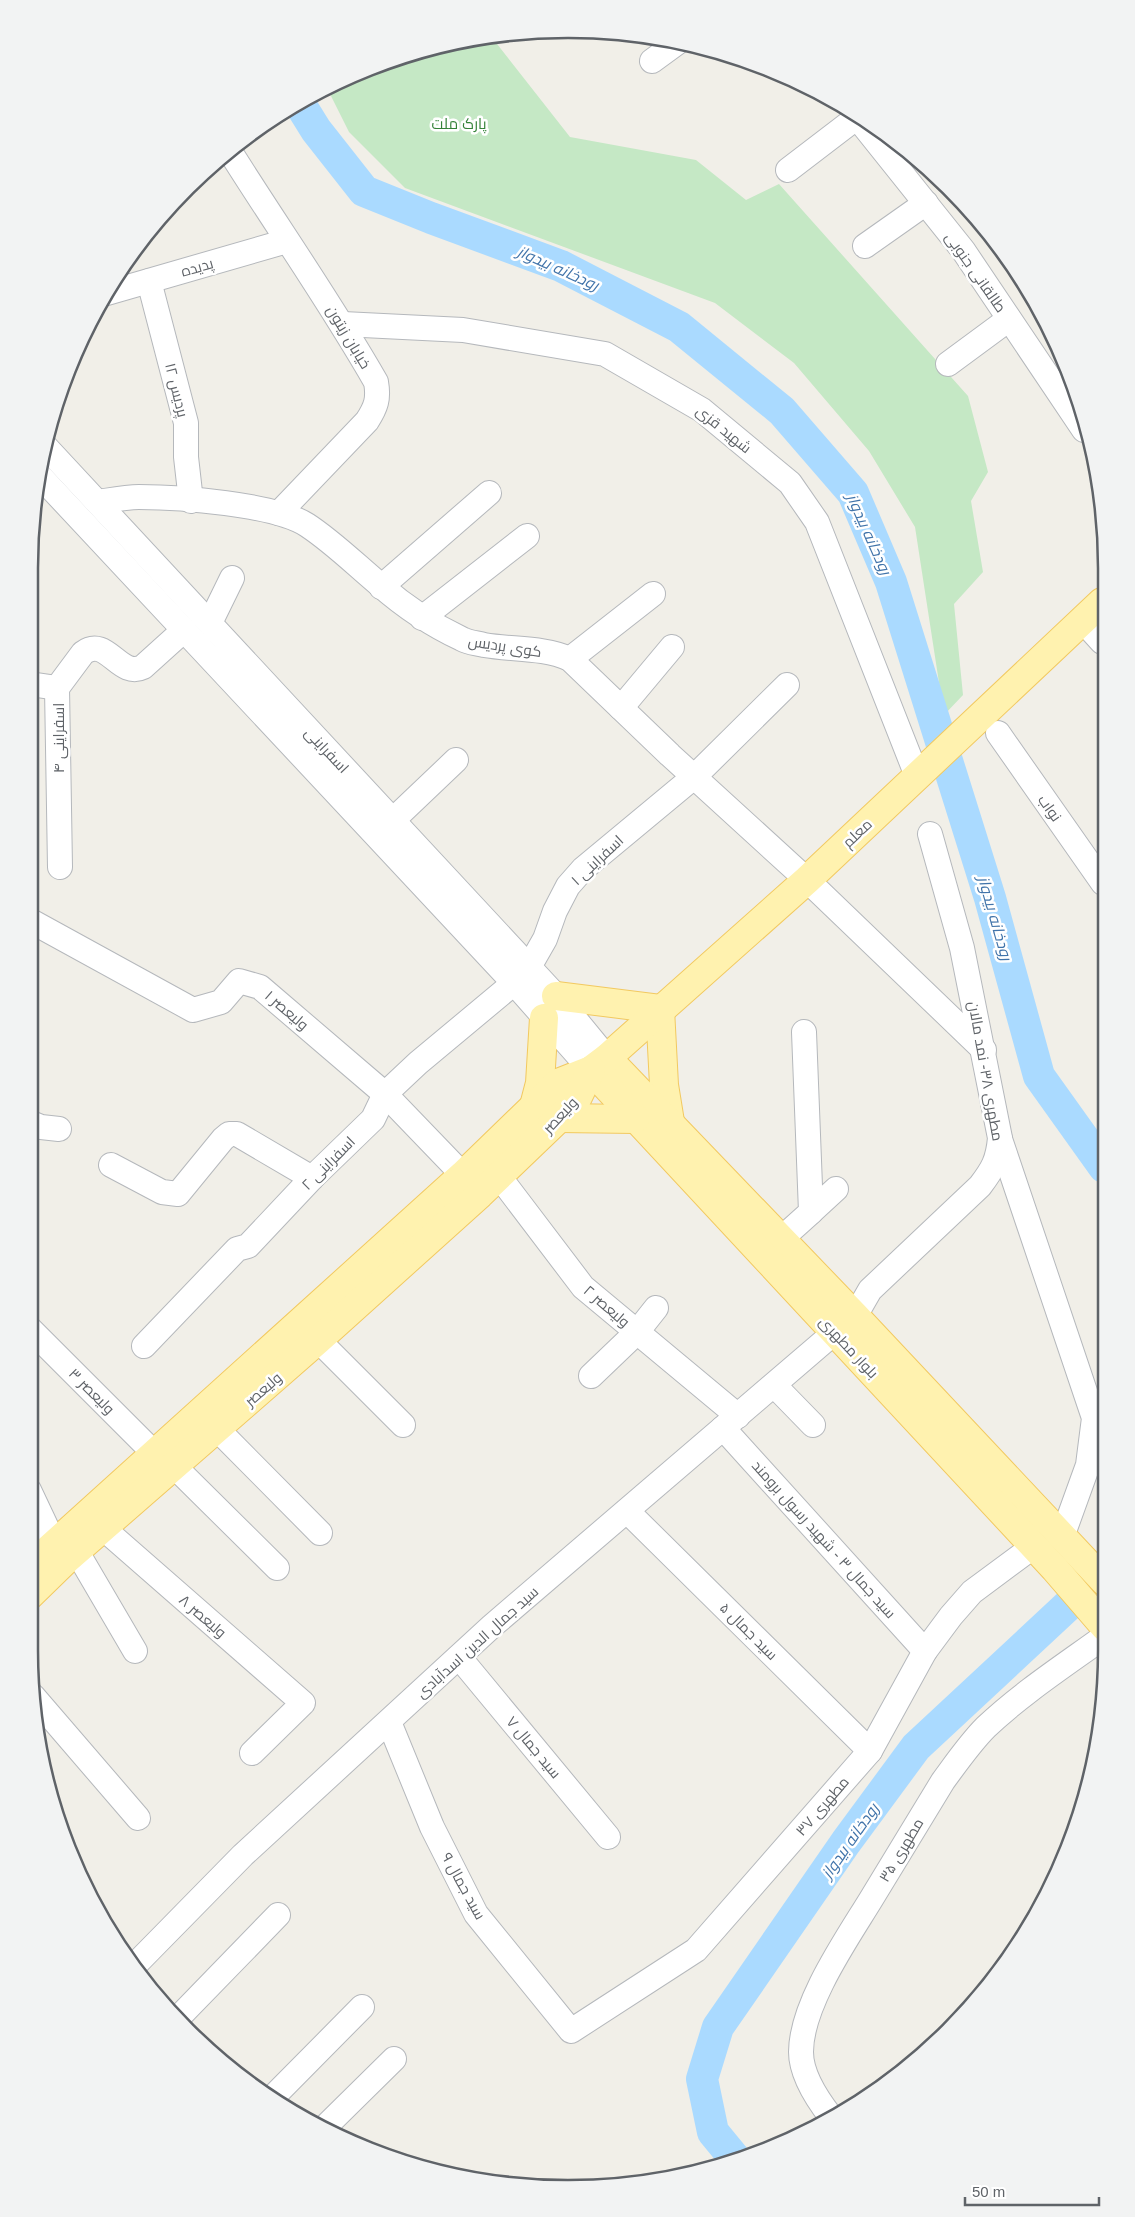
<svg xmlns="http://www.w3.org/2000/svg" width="1135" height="2217" viewBox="0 0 1135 2217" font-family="Arial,Cairo,sans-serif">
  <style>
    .green { fill: #c5e8c5 }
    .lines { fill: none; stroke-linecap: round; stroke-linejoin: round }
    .river { stroke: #aadaff; stroke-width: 32 }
    .minor-casing { stroke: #b5b8bc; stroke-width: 26 }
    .major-casing { stroke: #f2c960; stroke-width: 30 }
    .minor { stroke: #fff; stroke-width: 24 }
    .major { stroke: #fff2af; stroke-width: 28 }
    .labels { text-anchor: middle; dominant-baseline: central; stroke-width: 5; stroke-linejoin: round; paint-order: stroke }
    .park-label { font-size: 15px; fill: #348238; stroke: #fff }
    .street-label { font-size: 15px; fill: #5f6368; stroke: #fff }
    .water-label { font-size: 16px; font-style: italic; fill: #4174aa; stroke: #fff }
    .rim { fill: none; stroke: #5f6368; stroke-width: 2.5 }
  </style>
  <rect width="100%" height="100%" fill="#f1efe8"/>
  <path class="green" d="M490 35 570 137 696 160 746 200 779 184 968 396 988 472 971 501 983 572 954 604 963 695 944 715 915 527 869 451 794 363 715 303 405 188 349 132 327 88 395 57Z"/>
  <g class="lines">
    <g class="river">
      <path d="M298 101 316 130 364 191 431 218 561 266 679 327 782 411 853 493 891 582 990 898 1039 1076 1104 1167"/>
      <path d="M736 2160 713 2132 702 2079 718 2027 846 1842 916 1747 1105 1571"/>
    </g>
    <defs>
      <g id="minor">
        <path d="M652 61 678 42"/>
        <path d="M859 120 963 250 1084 430"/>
        <path d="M229 150C278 228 331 303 376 382 379 399 376 407 367 421L279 513"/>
        <path d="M788 170 856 118"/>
        <path d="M865 246 926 203"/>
        <path d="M149 281 186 423V457L191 501"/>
        <path d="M107 293 287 241"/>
        <path d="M343 324 463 330 605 354 702 410 790 483 817 522 917 776"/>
        <path d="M948 364 1009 319"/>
        <path d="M44 445 556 996 607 1058"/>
        <path d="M39 475 514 983 591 1070"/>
        <path d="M98 502C111 500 126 497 139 497 179 497 274 504 307 525 333 542 356 565 380 585 405 607 432 625 462 639 469 643 477 643 484 645 513 650 543 647 570 659L670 755 807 880 984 1050"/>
        <path d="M381 587 489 493"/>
        <path d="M422 618 527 536"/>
        <path d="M1082 620 1102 642"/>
        <path d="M210 623 232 578"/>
        <path d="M570 659 653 594"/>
        <path d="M30 684 57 688"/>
        <path d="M621 708 672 647"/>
        <path d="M998 733 1103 883"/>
        <path d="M393 820 456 760"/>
        <path d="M60 867 57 688 83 653C107 635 119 679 143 667L184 630"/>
        <path d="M29 920 193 1010 221 1002 239 981 260 987 385 1094 463 1175"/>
        <path d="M529 967 545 939 555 911 568 886 583 869 695 776 787 685"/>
        <path d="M29 1122 41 1127 59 1129"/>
        <path d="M1000 1139 1094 1418 1088 1465 1062 1537"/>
        <path d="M111 1165 162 1192 178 1194 223 1139 229 1134H237L312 1178"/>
        <path d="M498 1175 583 1287 738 1416"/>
        <path d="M811 1212 836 1189"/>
        <path d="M781 1239 811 1212 804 1032"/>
        <path d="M855 1316 870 1290 980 1186C993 1169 998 1160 1000 1138L962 948 930 834"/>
        <path d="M29 1328 155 1454"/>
        <path d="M318 1340 403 1425"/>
        <path d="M144 1346 237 1249 248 1246 312 1178 373 1119 385 1094 418 1063 514 983"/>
        <path d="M591 1376 637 1332 656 1308"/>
        <path d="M774 1385 813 1425"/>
        <path d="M723 1428 925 1651"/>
        <path d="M217 1429 320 1533"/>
        <path d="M175 1467 277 1568"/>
        <path d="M29 1490 54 1543"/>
        <path d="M627 1511 870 1751"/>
        <path d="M104 1529 303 1703 252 1753"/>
        <path d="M77 1552 135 1651"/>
        <path d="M459 1657 608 1837"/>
        <path d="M33 1696 138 1818"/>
        <path d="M389 1722 432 1827 476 1914 571 2031 696 1950 870 1751 925 1651 951 1616 972 1592 1034 1546"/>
        <path d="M133 1967 243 1855 492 1626 835 1332"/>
        <path d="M178 2018 278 1915"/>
        <path d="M271 2099 362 2007"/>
        <path d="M831 2117C817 2099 801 2075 801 2052 801 2005 846 1940 870 1901 894 1861 919 1821 943 1781 957 1762 970 1743 986 1727 1022 1693 1065 1665 1105 1636"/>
        <path d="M324 2128 394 2059"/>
      </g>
      <g id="major">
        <path d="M556 996 660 1009"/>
        <path d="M660 1009 664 1085 670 1122"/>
        <path d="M607 1058 855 1316 1105 1582"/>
        <path d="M591 1070 1055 1569 1105 1627"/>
        <path d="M534 1106 540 1083 544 1018"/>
        <path d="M559 1118 635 1119"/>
        <path d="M29 1567 463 1175 558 1083 591 1070 607 1058 807 880 1102 602"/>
        <path d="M29 1596 67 1559 318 1340 480 1194 575 1103 591 1070"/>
      </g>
    </defs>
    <use href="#minor" class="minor-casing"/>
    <use href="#major" class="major-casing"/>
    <use href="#minor" class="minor"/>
    <use href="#major" class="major"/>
  </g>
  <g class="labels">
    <g class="park-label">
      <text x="459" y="123">پارک ملت</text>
    </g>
    <g class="street-label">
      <text transform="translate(197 267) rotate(-16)">پدیده</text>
      <text transform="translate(976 272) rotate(55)">طالقانی جنوبی</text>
      <text transform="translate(349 337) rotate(59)">خیابان زیتون</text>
      <text transform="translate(177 390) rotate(76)">پردیس ۱۲</text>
      <text transform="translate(724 429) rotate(39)">شهید قزی</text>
      <text transform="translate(505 646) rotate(9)">کوی پردیس</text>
      <text transform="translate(58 738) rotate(-90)">اسفراینی ۴</text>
      <text transform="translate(327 750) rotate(47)">اسفراینی</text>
      <text transform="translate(1050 808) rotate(55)">نواب</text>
      <text transform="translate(857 833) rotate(-43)">معلم</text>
      <text transform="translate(597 860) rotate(-43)">اسفراینی ۱</text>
      <text transform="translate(287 1010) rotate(41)">ولیعصر ۱</text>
      <text transform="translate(986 1071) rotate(80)">مطهری ۳۸- نمد مالان</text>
      <text transform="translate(560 1115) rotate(-47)">ولیعصر</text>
      <text transform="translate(328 1163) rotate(-45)">اسفراینی ۲</text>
      <text transform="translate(607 1306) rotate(41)">ولیعصر ۲</text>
      <text transform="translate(849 1347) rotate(47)">بلوار مطهری</text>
      <text transform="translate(263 1389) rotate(-41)">ولیعصر</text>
      <text transform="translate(92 1391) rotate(45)">ولیعصر ۳</text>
      <text transform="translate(824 1539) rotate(48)">سید جمال ۳ - شهید رسول برومند</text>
      <text transform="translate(203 1616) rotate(41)">ولیعصر ۸</text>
      <text transform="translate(749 1631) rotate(45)">سید جمال ۵</text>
      <text transform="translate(477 1642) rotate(-42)">سید جمال الدین اسدآبادی</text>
      <text transform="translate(534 1747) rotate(50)">سید جمال ۷</text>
      <text transform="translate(822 1806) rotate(-49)">مطهری ۳۷</text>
      <text transform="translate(901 1850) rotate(-59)">مطهری ۳۵</text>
      <text transform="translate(464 1886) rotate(61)">سید جمال ۹</text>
    </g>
    <g class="water-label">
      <text transform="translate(558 268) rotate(24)">رودخانه بیدواز</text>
      <text transform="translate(869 534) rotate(66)">رودخانه بیدواز</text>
      <text transform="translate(995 918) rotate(74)">رودخانه بیدواز</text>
      <text transform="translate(850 1841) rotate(-55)">رودخانه بیدواز</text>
    </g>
  </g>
  <path d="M0 0H1135V2217H0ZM568 38H568A530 530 0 0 1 1098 568V1650A530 530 0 0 1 568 2180H568A530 530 0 0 1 38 1650V568A530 530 0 0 1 568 38Z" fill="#f2f3f3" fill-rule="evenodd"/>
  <path class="rim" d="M568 38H568A530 530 0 0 1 1098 568V1650A530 530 0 0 1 568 2180H568A530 530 0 0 1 38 1650V568A530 530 0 0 1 568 38Z"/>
  <path d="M965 2197v8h134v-8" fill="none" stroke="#5f6368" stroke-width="2.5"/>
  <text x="972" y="2197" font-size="15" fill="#5f6368" stroke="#ffffff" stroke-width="4" paint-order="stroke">50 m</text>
</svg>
